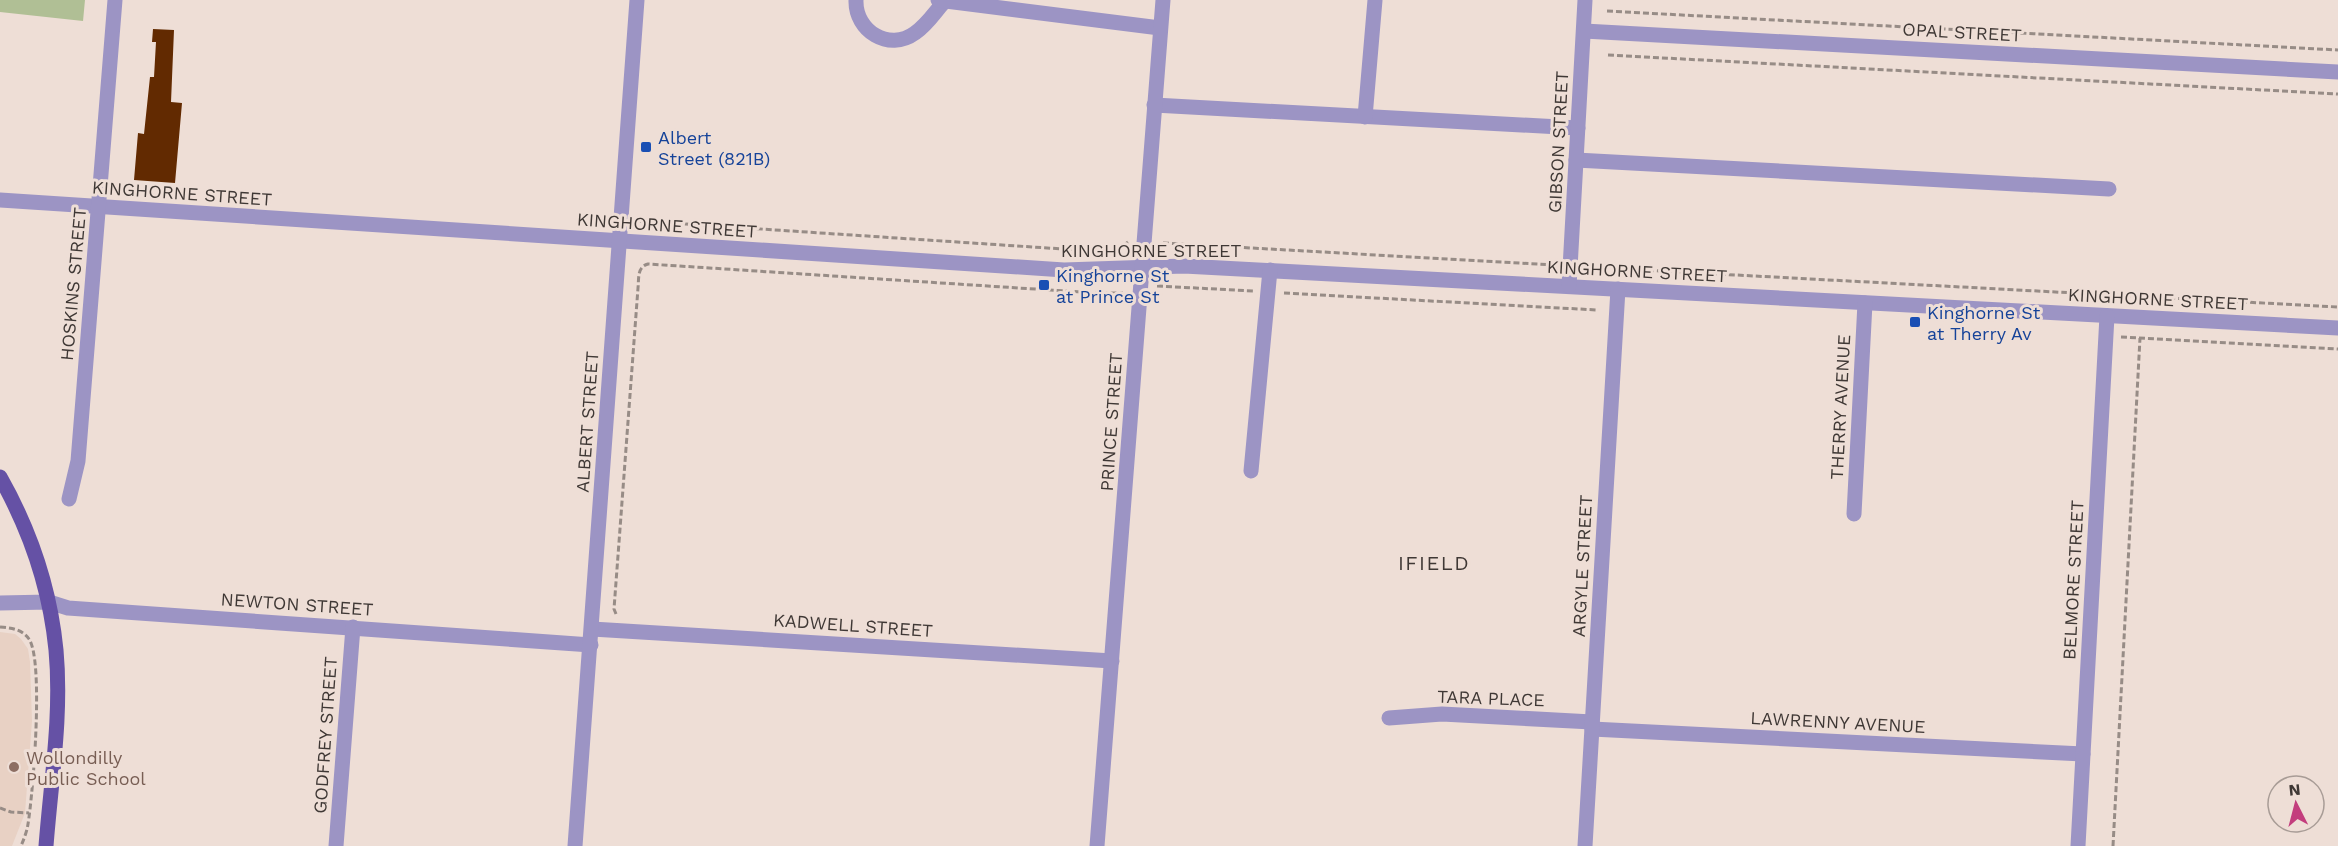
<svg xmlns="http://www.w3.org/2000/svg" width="2338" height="846" viewBox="0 0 2338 846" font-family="'Work Sans',sans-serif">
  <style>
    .built { fill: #e8d1c4 }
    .green { fill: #b0bf95 }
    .building { fill: #622a01 }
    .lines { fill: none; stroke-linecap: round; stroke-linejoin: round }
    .path { stroke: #978c86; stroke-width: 3; stroke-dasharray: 6 3; stroke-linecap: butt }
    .minor { stroke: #9c94c4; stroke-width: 15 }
    .major { stroke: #6551a5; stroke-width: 15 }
    .transit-dot { fill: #1a4fb4; stroke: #eeded6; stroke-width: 2 }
    .education-dot { fill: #8d6e63; stroke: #eeded6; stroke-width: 2 }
    .labels { text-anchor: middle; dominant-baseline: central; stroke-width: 6; stroke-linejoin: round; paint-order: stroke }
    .street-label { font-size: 18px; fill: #3f3835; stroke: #eeded6 }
    .transit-label { font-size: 18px; fill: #164399; stroke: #eeded6; text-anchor: start }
    .education-label { font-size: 18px; fill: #785e54; stroke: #eeded6; text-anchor: start }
    .neighbourhood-label { font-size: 20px; letter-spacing: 1.5px; fill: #3f3835; stroke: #eeded6 }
  </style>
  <rect width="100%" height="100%" fill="#eeded6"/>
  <path class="built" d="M0 632 15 634 21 639 28 649 30 662 32 721 25 813 12 846H0Z"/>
  <path class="green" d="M0 0H85L83 21 0 12Z"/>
  <path class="building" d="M153 29 174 30 171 102 182 103 175 183 134 180 138 133 144 134 150 77H154L156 42H152Z"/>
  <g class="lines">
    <g class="path">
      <path d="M1607 11 2338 50"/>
      <path d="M1608 55 2338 94"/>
      <path d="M640 221 1093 251 1119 249 1128 242"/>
      <path d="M1163 243 1554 265"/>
      <path d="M1585 267 2338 307"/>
      <path d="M1157 286 1253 291"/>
      <path d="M1284 293 1597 310"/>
      <path d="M2121 337 2338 349"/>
      <path d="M616 614 614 609 638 288C639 278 637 267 648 264L1096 293H1123"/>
      <path d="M0 627C11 628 22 629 29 639 44 661 33 794 28 824 27 831 24 839 21 846"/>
      <path d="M0 808 11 812 29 813"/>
      <path d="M2113 846 2140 338"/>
    </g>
    <g class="minor">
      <path d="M856 0C855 31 889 52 915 33 927 25 935 12 944 2"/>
      <path d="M938 0 1160 28"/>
      <path d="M1584 31 2338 72"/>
      <path d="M1154 105 1578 128"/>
      <path d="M1365 117 1375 0"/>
      <path d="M1576 160 2109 189"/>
      <path d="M0 200 1064 270 1184 266 2338 328"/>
      <path d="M1569 286 1585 0"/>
      <path d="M1251 471 1270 270"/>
      <path d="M69 499 78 461 115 0"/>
      <path d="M1854 514 1865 303"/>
      <path d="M0 603 49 602 68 608 591 645"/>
      <path d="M592 629 1112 661"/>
      <path d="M1389 718 1442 714 1592 722"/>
      <path d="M1592 729 2083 754"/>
      <path d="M336 846 353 627"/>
      <path d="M575 846 637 0"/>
      <path d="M1097 846 1163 0"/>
      <path d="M1585 846 1618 289"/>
      <path d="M2078 846 2107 316"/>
    </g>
    <path class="major" d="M0 477C30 530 50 589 56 650 62 715 51 781 46 846"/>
  </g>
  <g class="transit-dot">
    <rect x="640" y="141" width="12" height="12" rx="3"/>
    <rect x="1038" y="279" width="12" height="12" rx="3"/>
    <rect x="1909" y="316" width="12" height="12" rx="3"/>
  </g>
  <circle class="education-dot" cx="14" cy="767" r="6"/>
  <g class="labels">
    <g class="street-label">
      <text transform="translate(1962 32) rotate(3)">OPAL STREET</text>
      <text transform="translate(1558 142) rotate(-87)">GIBSON STREET</text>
      <text transform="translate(182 193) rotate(4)">KINGHORNE STREET</text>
      <text transform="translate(667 225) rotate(4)">KINGHORNE STREET</text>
      <text x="1151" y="250">KINGHORNE STREET</text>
      <text transform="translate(1637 271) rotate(3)">KINGHORNE STREET</text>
      <text transform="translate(73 284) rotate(-85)">HOSKINS STREET</text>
      <text transform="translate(2158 299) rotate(3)">KINGHORNE STREET</text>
      <text transform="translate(1840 407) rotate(-87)">THERRY AVENUE</text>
      <text transform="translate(587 422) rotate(-86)">ALBERT STREET</text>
      <text transform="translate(1111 422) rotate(-86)">PRINCE STREET</text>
      <text transform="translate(1582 566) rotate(-87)">ARGYLE STREET</text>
      <text transform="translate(2073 580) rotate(-87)">BELMORE STREET</text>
      <text transform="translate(297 604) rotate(4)">NEWTON STREET</text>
      <text transform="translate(853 625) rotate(4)">KADWELL STREET</text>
      <text transform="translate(1491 698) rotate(2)">TARA PLACE</text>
      <text transform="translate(1838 722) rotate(3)">LAWRENNY AVENUE</text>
      <text transform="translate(325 735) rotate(-86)">GODFREY STREET</text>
    </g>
    <g class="transit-label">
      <text x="658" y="137">Albert<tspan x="658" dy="21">Street (821B)</tspan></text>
      <text x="1056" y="275">Kinghorne St<tspan x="1056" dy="21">at Prince St</tspan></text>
      <text x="1927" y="312">Kinghorne St<tspan x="1927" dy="21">at Therry Av</tspan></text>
    </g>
    <g class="education-label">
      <text x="26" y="757">Wollondilly<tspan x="26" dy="21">Public School</tspan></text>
    </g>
    <g class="neighbourhood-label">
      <text x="1434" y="563">IFIELD</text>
    </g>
  </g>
  <g transform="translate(2296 804) rotate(354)"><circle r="28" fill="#eeded6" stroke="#a89c96" stroke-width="1.5"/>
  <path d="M0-4.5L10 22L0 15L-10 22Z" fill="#c33d7d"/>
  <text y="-9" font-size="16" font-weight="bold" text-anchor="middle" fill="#3f3835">N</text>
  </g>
</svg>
